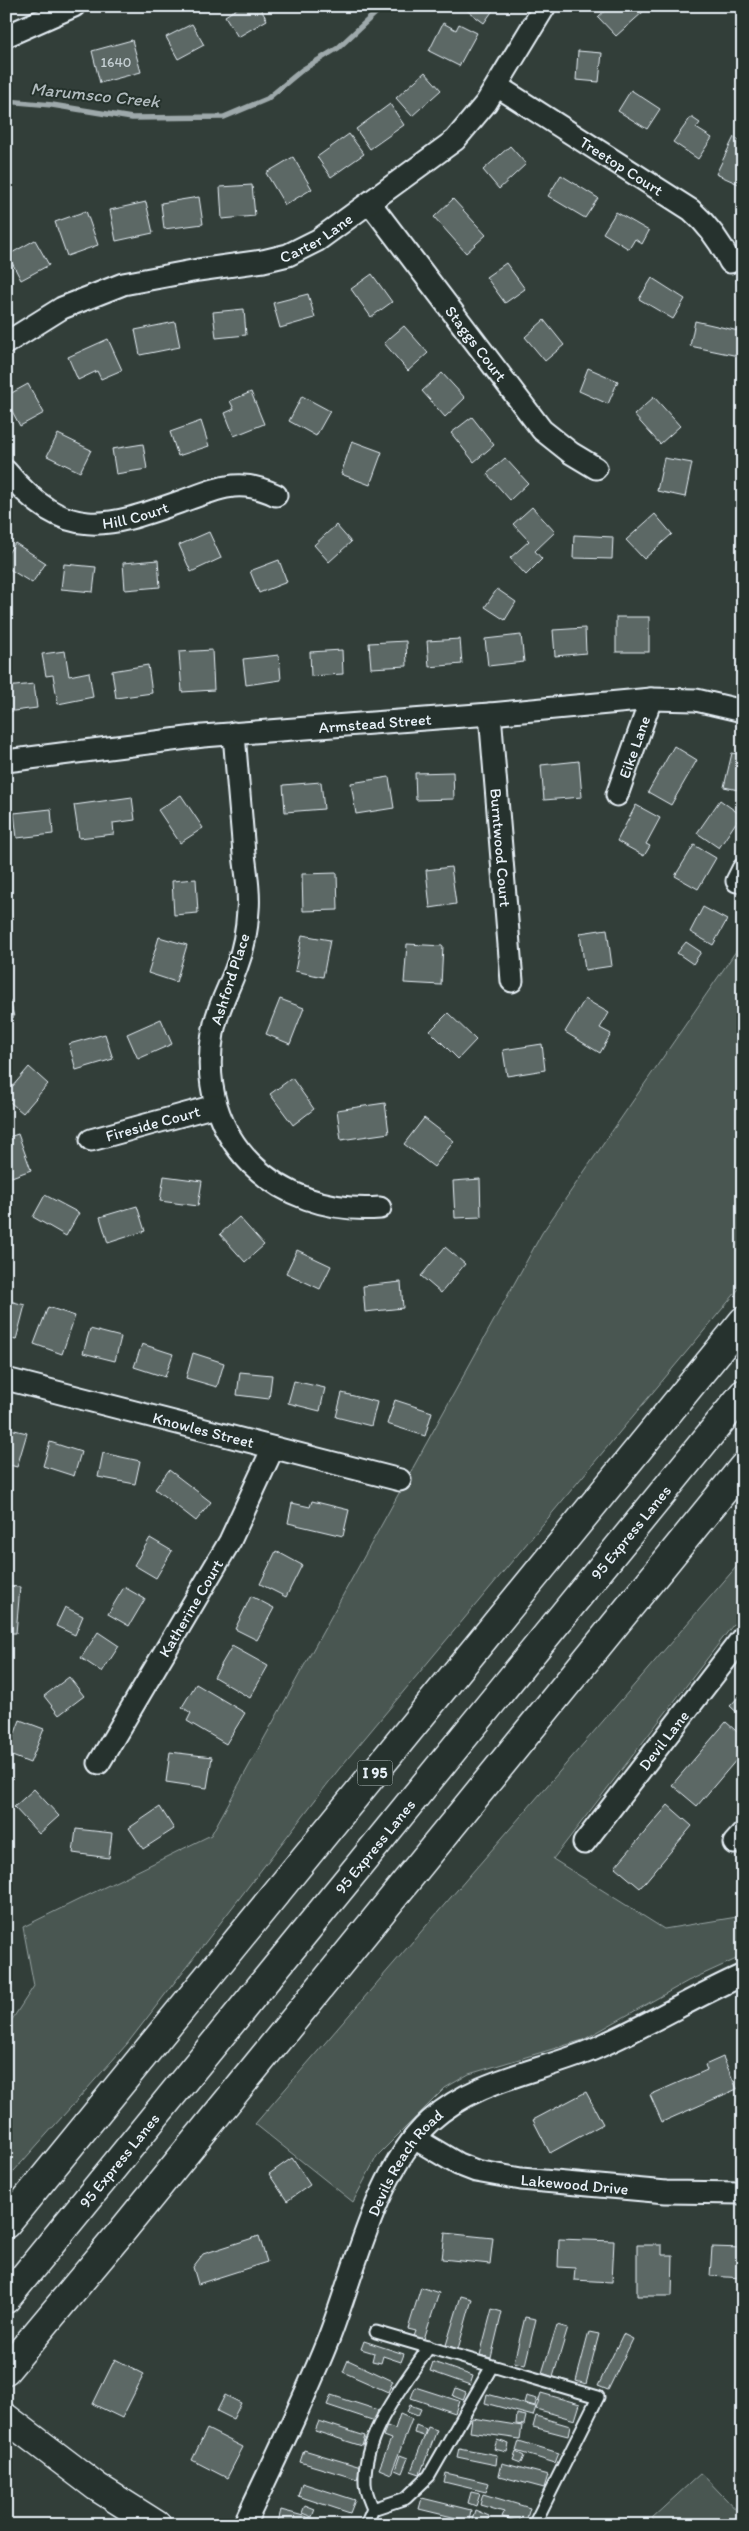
<svg xmlns="http://www.w3.org/2000/svg" width="749" height="2531" viewBox="0 0 749 2531" font-family="Itim,sans-serif">
  <style>
    .green { fill: #495651; stroke: #98a4a4 }
    .lines { fill: none; stroke-linecap: round; stroke-linejoin: round }
    .stream { stroke: #9ea9ab; stroke-width: 5.5 }
    .building { fill: #5c6865; stroke: #e8f1f8 }
    .service-casing { stroke: #e8f1f8; stroke-width: 15 }
    .minor-casing { stroke: #e8f1f8; stroke-width: 25 }
    .secondary-casing { stroke: #e8f1f8; stroke-width: 31 }
    .motorway-casing { stroke: #e8f1f8; stroke-width: 31 }
    .service { stroke: #26332d; stroke-width: 11 }
    .minor { stroke: #26332d; stroke-width: 21 }
    .secondary { stroke: #26332d; stroke-width: 28 }
    .motorway { stroke: #26332d; stroke-width: 28 }
    .labels { text-anchor: middle; dominant-baseline: central; stroke-width: 4; stroke-linejoin: round; paint-order: stroke }
    .number-label { font-size: 14px; fill: #c5cfd3 }
    .shield { fill: #26332d; stroke: #aeb8bb; stroke-width: 1 }
    .shield-label { font-size: 15px; font-weight: bold; fill: #e8f1f8 }
    .street-label { font-size: 16px; fill: #e8f1f8; stroke: #26332d }
    .water-label { font-size: 18px; font-style: italic; fill: #b1bbbe; stroke: #26332d }
  </style>
  <rect width="100%" height="100%" fill="#323e39"/>
  <filter id="ink" filterUnits="userSpaceOnUse"><feTurbulence type="fractalNoise" baseFrequency=".02" numOctaves="2"/><feDisplacementMap in="SourceGraphic" scale="10" xChannelSelector="R" yChannelSelector="G"/><feConvolveMatrix kernelMatrix="1 2 1 2 8 2 1 2 1" color-interpolation-filters="sRGB"/></filter>
  <g filter="url(#ink)">
    <g class="green">
      <path d="M743 941V1284L339 1769 127 2044 6 2180V2029L34 1986 23 1927 211 1835 542 1233Z"/>
      <path d="M743 1559V1612L553 1859 664 1929 743 1916V1956L688 1981 583 2040 469 2074 445 2088 377 2156 353 2202 255 2124Z"/>
      <path d="M701 2473 743 2517V2525H658L652 2518Z"/>
    </g>
    <g class="lines">
      <path class="stream" d="M6 101 52 105 132 118 224 117 267 99 302 70 338 48 383 6"/>
    </g>
    <g class="building">
      <path d="M241 6H259L267 20 238 37 225 16Z"/>
      <path d="M467 6H496L484 23 465 9Z"/>
      <path d="M610 6H639L643 12 616 36 598 17Z"/>
      <path d="M443 23 456 30 459 24 477 33 459 66 429 51Z"/>
      <path d="M192 24 204 45 178 59 166 37Z"/>
      <path d="M132 40 141 72 100 83 92 51Z"/>
      <path d="M578 51 602 53 599 82 576 80Z"/>
      <path d="M425 72 441 90 412 116 396 98Z"/>
      <path d="M631 90 660 109 647 129 618 111Z"/>
      <path d="M390 104 404 125 370 149 356 129Z"/>
      <path d="M691 117 700 123 696 128 712 138 698 159 673 142Z"/>
      <path d="M349 134 364 154 331 177 317 157Z"/>
      <path d="M734 137 743 142V186L716 174Z"/>
      <path d="M510 146 526 164 499 189 483 170Z"/>
      <path d="M293 157 312 189 285 205 266 173Z"/>
      <path d="M561 175 598 198 585 218 548 196Z"/>
      <path d="M252 185 255 216 222 219 220 187Z"/>
      <path d="M199 197 203 224 164 229 161 203Z"/>
      <path d="M453 199 486 235 466 253 434 217Z"/>
      <path d="M146 202 153 233 116 241 110 210Z"/>
      <path d="M86 211 98 245 67 256 55 222Z"/>
      <path d="M616 212 649 231 642 244 635 239 629 249 603 233Z"/>
      <path d="M35 240 49 265 21 280 8 255Z"/>
      <path d="M506 263 525 289 505 303 486 277Z"/>
      <path d="M372 274 392 302 371 317 351 289Z"/>
      <path d="M652 278 685 299 673 319 639 299Z"/>
      <path d="M308 294 315 318 280 328 273 303Z"/>
      <path d="M244 309 246 335 216 338 213 312Z"/>
      <path d="M544 320 564 345 545 361 525 337Z"/>
      <path d="M695 321 743 332V357L690 346Z"/>
      <path d="M175 322 180 347 140 355 135 330Z"/>
      <path d="M404 326 428 353 408 371 384 343Z"/>
      <path d="M108 339 122 370 101 379 97 371 78 380 68 357Z"/>
      <path d="M588 368 618 381 608 404 579 391Z"/>
      <path d="M442 373 465 398 445 417 422 391Z"/>
      <path d="M28 384 44 413 20 426 6 400V396Z"/>
      <path d="M251 392 264 424 234 436 225 413 234 409 230 401Z"/>
      <path d="M302 396 330 411 316 436 289 421Z"/>
      <path d="M654 397 680 426 660 444 634 415Z"/>
      <path d="M472 417 494 445 474 462 451 433Z"/>
      <path d="M201 421 209 446 178 456 170 432Z"/>
      <path d="M58 434 91 450 80 472 47 456Z"/>
      <path d="M352 441 382 452 370 485 341 474Z"/>
      <path d="M143 444 147 469 116 474 112 449Z"/>
      <path d="M505 458 528 483 510 500 487 474Z"/>
      <path d="M664 458 692 463 685 497 657 491Z"/>
      <path d="M532 507 555 532 535 551 542 559 526 575 510 558 529 541 513 524Z"/>
      <path d="M655 514 672 534 644 559 626 540Z"/>
      <path d="M336 525 351 542 329 562 314 545Z"/>
      <path d="M209 532 221 558 191 572 179 545Z"/>
      <path d="M574 535 613 537 612 559 573 558Z"/>
      <path d="M15 543 46 563 32 583 6 567V556Z"/>
      <path d="M158 560 160 587 125 590 123 563Z"/>
      <path d="M279 560 287 582 259 593 250 571Z"/>
      <path d="M64 564 96 567 93 592 61 589Z"/>
      <path d="M497 589 516 602 505 620 485 607Z"/>
      <rect x="616" y="617" width="33" height="35"/>
      <path d="M585 628 586 653 555 656 553 630Z"/>
      <path d="M521 635 524 662 488 666 485 639Z"/>
      <path d="M460 639 462 664 429 667 427 641Z"/>
      <path d="M406 641 407 666 371 668 369 643Z"/>
      <path d="M212 650 214 690 182 692 179 652Z"/>
      <path d="M342 650 343 674 311 676 310 652Z"/>
      <path d="M65 651 69 676 89 672 93 697 58 704 53 675 46 676 42 654Z"/>
      <path d="M279 655 281 680 246 685 243 659Z"/>
      <path d="M148 665 152 693 116 698 112 671Z"/>
      <path d="M34 684 37 708 6 712V687Z"/>
      <path d="M674 746 697 760 671 805 648 792Z"/>
      <path d="M732 753 743 755V791L724 787Z"/>
      <path d="M579 761 582 797 544 800 541 765Z"/>
      <path d="M453 772 454 799 416 800 415 773Z"/>
      <path d="M389 777 394 808 356 814 351 783Z"/>
      <path d="M321 782 324 809 285 812 283 785Z"/>
      <path d="M181 795 203 828 180 843 158 810Z"/>
      <path d="M132 797 135 820 113 823 114 834 79 838 74 805Z"/>
      <path d="M720 800 741 815 719 848 697 833Z"/>
      <path d="M636 805 660 818 646 844 650 846 644 856 617 841Z"/>
      <path d="M51 809 53 834 17 838 14 813Z"/>
      <path d="M694 845 716 858 698 889 675 876Z"/>
      <path d="M451 867 456 904 430 908 426 870Z"/>
      <path d="M337 873 338 910 303 911 302 874Z"/>
      <path d="M196 879 198 913 174 915 172 881Z"/>
      <path d="M703 907 727 920 713 945 690 932Z"/>
      <path d="M607 929 612 966 585 970 580 933Z"/>
      <path d="M302 935 330 940 323 977 295 971Z"/>
      <path d="M159 937 187 945 176 982 148 973Z"/>
      <path d="M686 942 701 952 693 964 677 953Z"/>
      <path d="M407 944 443 946 441 985 404 983Z"/>
      <path d="M280 999 304 1008 290 1044 266 1034Z"/>
      <path d="M585 999 609 1013 600 1028 611 1034 600 1053 565 1032Z"/>
      <path d="M6 1000H10L14 1017 6 1019Z"/>
      <path d="M448 1013 476 1040 458 1059 430 1031Z"/>
      <path d="M161 1019 172 1044 138 1059 127 1034Z"/>
      <path d="M105 1034 113 1059 76 1070 69 1044Z"/>
      <path d="M542 1044 545 1070 507 1076 503 1050Z"/>
      <path d="M29 1067 48 1084 23 1113 6 1099V1094Z"/>
      <path d="M292 1078 314 1109 293 1125 270 1094Z"/>
      <path d="M385 1103 389 1133 341 1140 337 1110Z"/>
      <path d="M424 1118 454 1141 434 1167 404 1144Z"/>
      <path d="M18 1134 31 1170 6 1179V1138Z"/>
      <path d="M164 1176 202 1181 198 1206 160 1201Z"/>
      <path d="M480 1179 481 1217 455 1218 453 1181Z"/>
      <path d="M45 1195 79 1213 66 1236 33 1217Z"/>
      <path d="M137 1206 145 1231 108 1243 100 1217Z"/>
      <path d="M239 1217 264 1245 245 1262 220 1234Z"/>
      <path d="M445 1247 465 1264 441 1293 421 1276Z"/>
      <path d="M297 1250 331 1266 320 1289 286 1273Z"/>
      <path d="M401 1282 403 1308 365 1312 363 1286Z"/>
      <path d="M6 1300 25 1305 16 1340 6 1338Z"/>
      <path d="M48 1307 75 1316 62 1354 34 1344Z"/>
      <path d="M90 1329 121 1337 115 1361 83 1353Z"/>
      <path d="M142 1344 173 1354 165 1377 134 1367Z"/>
      <path d="M193 1353 224 1363 217 1387 186 1378Z"/>
      <path d="M240 1372 272 1375 269 1399 237 1395Z"/>
      <path d="M294 1381 325 1388 320 1411 288 1403Z"/>
      <path d="M342 1393 377 1402 371 1426 336 1417Z"/>
      <path d="M395 1400 432 1412 425 1436 387 1424Z"/>
      <path d="M6 1428 27 1433 17 1467 6 1464 8 1454H6Z"/>
      <path d="M50 1442 81 1452 74 1476 43 1466Z"/>
      <path d="M103 1453 140 1461 135 1484 98 1477Z"/>
      <path d="M169 1470 211 1502 196 1521 155 1489Z"/>
      <path d="M312 1501 349 1510 343 1536 288 1523 292 1503 310 1507Z"/>
      <path d="M150 1538 172 1551 156 1578 134 1565Z"/>
      <path d="M276 1551 302 1565 286 1597 260 1584Z"/>
      <path d="M6 1586 20 1587 16 1633H6Z"/>
      <path d="M124 1587 145 1599 129 1626 108 1614Z"/>
      <path d="M251 1596 274 1608 257 1640 235 1629Z"/>
      <path d="M65 1607 83 1616 75 1635 56 1626Z"/>
      <path d="M98 1632 119 1646 102 1672 81 1658Z"/>
      <path d="M232 1646 268 1666 250 1698 214 1677Z"/>
      <path d="M69 1677 84 1696 59 1715 44 1696Z"/>
      <path d="M196 1684 245 1713 226 1744 187 1721 191 1713 182 1707Z"/>
      <path d="M743 1692V1718L730 1706Z"/>
      <path d="M20 1720 44 1729 30 1763 7 1754Z"/>
      <path d="M726 1722 743 1737V1752L697 1806 672 1785Z"/>
      <path d="M170 1752 212 1757 207 1788 166 1782Z"/>
      <path d="M34 1789 59 1816 39 1834 14 1807Z"/>
      <path d="M668 1805 692 1826 640 1888 615 1867Z"/>
      <path d="M160 1807 174 1829 143 1849 129 1828Z"/>
      <path d="M76 1829 112 1833 109 1858 73 1853Z"/>
      <path d="M723 2057 737 2089 662 2122 650 2095 707 2070 705 2065Z"/>
      <path d="M586 2092 603 2124 550 2153 533 2120Z"/>
      <path d="M292 2158 310 2185 287 2201 269 2174Z"/>
      <path d="M445 2233 493 2238 490 2264 442 2259Z"/>
      <path d="M259 2236 267 2262 198 2284 193 2267 203 2254Z"/>
      <path d="M559 2239 614 2241 612 2282 574 2280 575 2268 558 2267Z"/>
      <path d="M637 2245H662V2255H673L672 2296H637Z"/>
      <path d="M712 2247 743 2248V2278L710 2276Z"/>
      <path d="M421 2287 439 2293 423 2342 413 2339 416 2331 408 2329Z"/>
      <path d="M461 2296 472 2299 458 2349 446 2345Z"/>
      <path d="M492 2309 502 2312 491 2358 480 2355Z"/>
      <path d="M525 2317 536 2319 525 2365 514 2362Z"/>
      <path d="M557 2325 568 2328 553 2377 542 2373Z"/>
      <path d="M589 2332 599 2334 586 2384 576 2381Z"/>
      <path d="M623 2334 633 2339 608 2390 598 2386Z"/>
      <path d="M364 2341 404 2354 401 2362 383 2356 381 2363 372 2361 374 2353 361 2349Z"/>
      <path d="M115 2359 144 2374 122 2418 93 2404Z"/>
      <path d="M348 2360 393 2381 388 2392 343 2372Z"/>
      <path d="M433 2362 473 2376 470 2385 430 2371Z"/>
      <path d="M415 2387 459 2401 455 2413 411 2398Z"/>
      <path d="M456 2388 466 2392 463 2400 453 2396Z"/>
      <path d="M541 2393 580 2404 575 2420 536 2409Z"/>
      <path d="M487 2394 536 2407 533 2416 485 2403Z"/>
      <path d="M225 2395 241 2403 233 2419 217 2411Z"/>
      <path d="M331 2395 378 2410 375 2421 327 2405Z"/>
      <path d="M526 2396 537 2399 535 2406 524 2403Z"/>
      <path d="M410 2405 421 2409 418 2416 407 2412Z"/>
      <path d="M400 2414 412 2419 391 2474 379 2469 391 2439 383 2436 387 2426 395 2429Z"/>
      <path d="M517 2414 526 2416 524 2425 516 2424Z"/>
      <path d="M536 2416 570 2426 568 2436 533 2427Z"/>
      <path d="M472 2418 522 2426 520 2439 470 2432Z"/>
      <path d="M319 2421 365 2436 362 2446 315 2431Z"/>
      <path d="M416 2425 426 2429 424 2436 414 2433Z"/>
      <path d="M428 2427 437 2430 420 2474 411 2471Z"/>
      <path d="M207 2429 243 2447 227 2478 192 2460Z"/>
      <path d="M497 2440 509 2444 507 2452 494 2449Z"/>
      <path d="M519 2441 559 2453 555 2463 516 2451Z"/>
      <path d="M459 2448 497 2455 496 2465 457 2457Z"/>
      <path d="M304 2450 361 2467 357 2479 300 2462Z"/>
      <path d="M516 2452 524 2456 521 2463 513 2460Z"/>
      <path d="M400 2455 408 2458 402 2473 395 2470Z"/>
      <path d="M502 2463 548 2475 544 2488 499 2476Z"/>
      <path d="M446 2473 489 2483 486 2492 444 2482Z"/>
      <path d="M302 2483 355 2500 350 2513 298 2496Z"/>
      <path d="M471 2492 480 2494 476 2506 468 2503Z"/>
      <path d="M483 2494 530 2508 527 2518 521 2517 519 2522 502 2517 504 2512 480 2505Z"/>
      <path d="M422 2498 471 2510 469 2521 419 2509Z"/>
      <path d="M305 2505 315 2509 312 2517 302 2513Z"/>
      <path d="M281 2510 337 2525H287L278 2522Z"/>
      <path d="M475 2510 489 2516 487 2525 471 2523Z"/>
    </g>
    <g class="lines">
      <defs>
        <g id="service">
          <path d="M376 2332 598 2397 534 2525"/>
          <path d="M373 2509 406 2498 429 2476 492 2366"/>
          <path d="M366 2525 373 2509C370 2501 365 2492 365 2483 363 2433 402 2387 429 2347"/>
        </g>
        <g id="minor">
          <path d="M6 36 74 6"/>
          <path id="s1" d="M497 86 691 210C709 226 720 241 730 262"/>
          <path id="s2" d="M370 203 542 430 571 453 596 468"/>
          <path id="s3" d="M6 343 62 308 123 284 198 270 263 261 288 255 318 240 455 140 486 103 545 6"/>
          <path id="s4" d="M6 471C69 546 111 526 191 498 224 486 243 479 276 495"/>
          <path id="s5" d="M490 714 512 981"/>
          <path d="M234 733C237 774 241 814 244 854 246 872 250 892 248 910 247 929 244 948 237 966 229 989 217 1008 213 1033 194 1138 276 1216 380 1208"/>
          <path id="s6" d="M6 761 203 736 490 714 651 699 696 700 743 711"/>
          <path id="s7" d="M617 795 651 699"/>
          <path d="M737 881 743 869"/>
          <path id="s8" d="M91 1140 215 1106"/>
          <path id="s9" d="M6 1379 400 1480"/>
          <path id="s10" d="M99 1763 230 1541 273 1448"/>
          <path id="s11" d="M584 1843 743 1637"/>
          <path d="M734 1843 743 1833"/>
          <path id="s12" d="M414 2138 458 2164 476 2171 521 2179 666 2192 743 2193"/>
          <path id="s13" d="M244 2525C273 2463 303 2403 328 2340 355 2272 376 2170 430 2121 475 2080 535 2073 589 2051 642 2029 691 1998 743 1975"/>
        </g>
        <path id="secondary" d="M6 2418 97 2487 157 2525"/>
        <g id="motorway">
          <path d="M6 2224 743 1321"/>
          <path id="s14" d="M6 2299 743 1394"/>
          <path d="M6 2370 123 2230 743 1467"/>
        </g>
      </defs>
      <use href="#service" class="service-casing"/>
      <use href="#minor" class="minor-casing"/>
      <use href="#secondary" class="secondary-casing"/>
      <use href="#motorway" class="motorway-casing"/>
      <use href="#service" class="service"/>
      <use href="#minor" class="minor"/>
      <use href="#secondary" class="secondary"/>
      <use href="#motorway" class="motorway"/>
    </g>
  </g>
  <g class="labels">
    <g class="number-label">
      <text x="116" y="62">1640</text>
    </g>
    <rect class="shield" x="357.5" y="1760.5" width="35" height="25" rx="4"/>
    <g class="shield-label">
      <text x="375" y="1773">I 95</text>
    </g>
    <g class="street-label">
      <text stroke="none"><textPath href="#s1" startOffset="148">Treetop Court</textPath></text>
      <text stroke="none"><textPath href="#s3" startOffset="332">Carter Lane</textPath></text>
      <text stroke="none"><textPath href="#s2" startOffset="176">Staggs Court</textPath></text>
      <text stroke="none"><textPath href="#s4" startOffset="148">Hill Court</textPath></text>
      <text stroke="none"><textPath href="#s6" startOffset="371">Armstead Street</textPath></text>
      <text stroke="none"><textPath href="#s7" startOffset="51">Eike Lane</textPath></text>
      <text stroke="none"><textPath href="#s5" startOffset="134">Burntwood Court</textPath></text>
      <text transform="translate(230 979) rotate(-72)">Ashford Place</text>
      <text stroke="none"><textPath href="#s8" startOffset="64">Fireside Court</textPath></text>
      <text stroke="none"><textPath href="#s9" startOffset="204">Knowles Street</textPath></text>
      <text stroke="none"><textPath href="#s14" startOffset="989">95 Express Lanes</textPath></text>
      <text stroke="none"><textPath href="#s10" startOffset="180">Katherine Court</textPath></text>
      <text stroke="none"><textPath href="#s11" startOffset="130">Devil Lane</textPath></text>
      <text stroke="none"><textPath href="#s14" startOffset="584">95 Express Lanes</textPath></text>
      <text stroke="none"><textPath href="#s14" startOffset="179">95 Express Lanes</textPath></text>
      <text stroke="none"><textPath href="#s13" startOffset="398">Devils Reach Road</textPath></text>
      <text stroke="none"><textPath href="#s12" startOffset="170">Lakewood Drive</textPath></text>
    </g>
    <g class="water-label">
      <text transform="translate(95 95) rotate(6)">Marumsco Creek</text>
    </g>
  </g>
  <rect width="749" height="2531" fill="none" stroke="#26332d" stroke-width="25"/>
  <rect x="12" y="12" width="724" height="2506" fill="none" stroke="#e8f1f8" stroke-width="2" filter="url(#ink)"/>
</svg>
